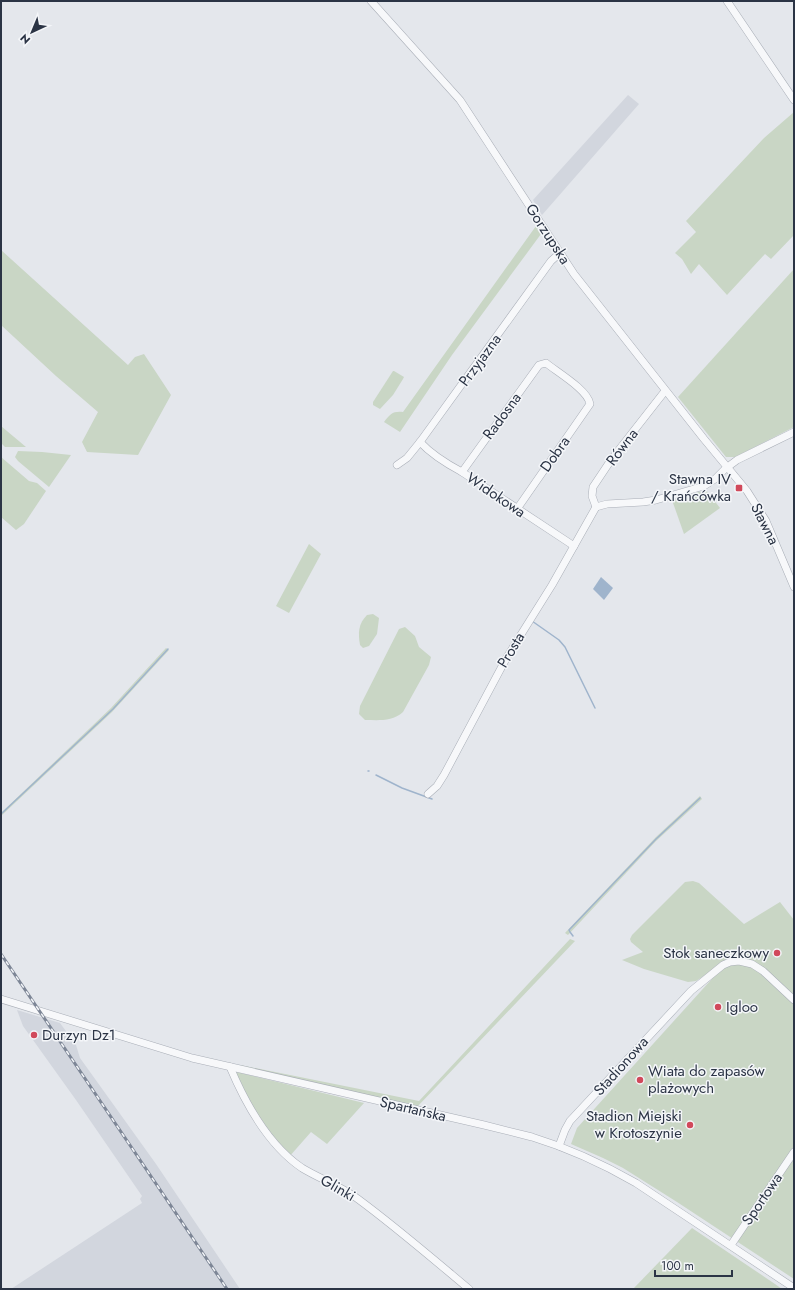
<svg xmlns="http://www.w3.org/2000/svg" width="795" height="1290" viewBox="0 0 795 1290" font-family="Jost,sans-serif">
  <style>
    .built { fill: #d2d6de }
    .green { fill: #c9d6c5 }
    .water { fill: #9fb4cc }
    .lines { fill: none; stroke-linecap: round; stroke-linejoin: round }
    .stream { stroke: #9fb4cc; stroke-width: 1.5 }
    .minor-casing { stroke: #a9aeb7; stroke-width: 8 }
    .minor { stroke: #f7f8fa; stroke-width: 7 }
    .rail-casing { stroke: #7d8696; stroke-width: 3 }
    .rail { stroke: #f4f6f9; stroke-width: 1.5; stroke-dasharray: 4.5; stroke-linecap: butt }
    .poi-dot { fill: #d1495b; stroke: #f4f6f9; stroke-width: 1.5 }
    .labels { text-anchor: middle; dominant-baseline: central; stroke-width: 3; stroke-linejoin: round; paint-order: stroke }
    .street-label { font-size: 15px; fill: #2b3445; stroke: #f4f6f9 }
    .poi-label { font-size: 15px; fill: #2b3445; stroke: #f4f6f9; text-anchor: end }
  </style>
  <rect width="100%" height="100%" fill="#e4e7ec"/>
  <g class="built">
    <path d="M628 95 639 104 542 215 533 200Z"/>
    <path d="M17 1010 60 1023 76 1045 80 1058 156 1164 240 1289H11L142 1203 140 1199 142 1196 76 1100 23 1026Z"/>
  </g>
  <g class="green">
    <path d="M794 112V235L771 259 765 254 727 295 699 264 691 274 682 259 675 253 696 232 686 221 764 138Z"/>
    <path d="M536 226 541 234 452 355 400 432 384 422C390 414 393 411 403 412Z"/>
    <path d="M1 250 128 365 135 357 144 354 171 395 138 455 87 452 82 442 98 412 56 376 1 325Z"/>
    <path d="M794 269V427L735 457H726L678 397Z"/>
    <path d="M393 371H394L404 377 403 379 393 395 380 409 373 405V402Z"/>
    <path d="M1 426 26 447H5L1 443Z"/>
    <path d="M18 451 42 452 71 455 49 487 18 461 15 457Z"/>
    <path d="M1 457 29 481 37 483 46 491 24 524 16 530 1 517Z"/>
    <path d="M706 490 720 508 684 534 672 500Z"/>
    <path d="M309 544 321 554 289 613 276 606Z"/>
    <path d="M373 614 379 618 377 634 369 646 363 648 360 645C358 633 358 624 367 615Z"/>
    <path d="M405 627 415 636 419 647 431 657 429 665 403 712C392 722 378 720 365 720L359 714 360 706 399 629Z"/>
    <path d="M166 648 169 650 112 712 1 816V813L111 708Z"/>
    <path d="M700 796 702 799 656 841 568 935 565 933 656 837Z"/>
    <path d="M693 881 699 883 744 924 780 902 794 920V1279L677 1202 623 1168 603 1158 571 1144 577 1128 720 970 710 972 696 981 688 982 644 969 622 960 643 952 631 942 630 939 632 935 685 882Z"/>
    <path d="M570 939 575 941 418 1106 243 1068 240 1065 419 1101Z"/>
    <path d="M237 1072 364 1103 327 1144 311 1132 289 1157 261 1122 235 1073Z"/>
    <path d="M692 1228 775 1284 782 1289H633Z"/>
  </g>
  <path class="water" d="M601 577 613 588 604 600 593 589Z"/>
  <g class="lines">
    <g class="stream">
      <path d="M532 621 559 640 565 647 595 708"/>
      <path d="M368 771H369"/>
      <path d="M376 775 402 788 432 799"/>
      <path d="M1 814 113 709 168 649"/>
      <path d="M573 936 570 932 569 930 656 839 700 798"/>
    </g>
    <defs>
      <g id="minor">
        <path d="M371 1 460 100 574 274 704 439 747 491 766 521 794 587"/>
        <path d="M727 1 794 100"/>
        <path d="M420 442C432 455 447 464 462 472L574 546"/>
        <path d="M397 465 407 458 420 442 551 261 560 253"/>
        <path d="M462 472 539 365 546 363C557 372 588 390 590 404L517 509"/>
        <path d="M596 507 607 504 643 502 656 500 704 486 715 479 725 469 737 460 794 432"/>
        <path d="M596 507 592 496 593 487 611 460 665 391"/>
        <path d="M428 794 437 786 444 775 507 657 552 585 596 507"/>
        <path d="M1 999 192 1058 484 1125C500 1129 516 1133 532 1137 568 1148 603 1164 636 1183L794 1288"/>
        <path d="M230 1067C246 1105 268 1145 302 1168 320 1179 341 1186 358 1199 396 1227 433 1259 469 1289"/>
        <path d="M559 1146 565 1130 570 1121 691 991 723 965 730 962 739 961 752 964 763 971 794 1000"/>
        <path d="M731 1245 794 1152"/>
      </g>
    </defs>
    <use href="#minor" class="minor-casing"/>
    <use href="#minor" class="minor"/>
    <defs>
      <path id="rail" d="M1 954 227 1289"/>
    </defs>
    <use href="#rail" class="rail-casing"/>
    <use href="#rail" class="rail"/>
  </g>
  <g class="poi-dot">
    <rect x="735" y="484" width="8" height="8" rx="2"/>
    <circle cx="777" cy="953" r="4"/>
    <circle cx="718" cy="1007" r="4"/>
    <circle cx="34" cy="1035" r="4"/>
    <circle cx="640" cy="1080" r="4"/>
    <circle cx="690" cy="1125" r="4"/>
  </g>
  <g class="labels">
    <g class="street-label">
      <text transform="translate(548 234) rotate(57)">Gorzupska</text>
      <text transform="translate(480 360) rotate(-54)">Przyjazna</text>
      <text transform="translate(502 416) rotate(-54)">Radosna</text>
      <text transform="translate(622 447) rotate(-53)">Równa</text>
      <text transform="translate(555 454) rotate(-55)">Dobra</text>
      <text transform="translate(496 495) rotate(34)">Widokowa</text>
      <text transform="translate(765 524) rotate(63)">Stawna</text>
      <text transform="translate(511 650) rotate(-59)">Prosta</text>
      <text transform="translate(621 1066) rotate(-48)">Stadionowa</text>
      <text transform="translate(413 1109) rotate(13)">Spartańska</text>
      <text transform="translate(338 1188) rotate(30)">Glinki</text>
      <text transform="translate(762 1199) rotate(-56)">Sportowa</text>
    </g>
    <g class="poi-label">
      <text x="731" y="479">Stawna IV<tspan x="731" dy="17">/ Krańcówka</tspan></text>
      <text x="769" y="953">Stok saneczkowy</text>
      <text x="726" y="1007" text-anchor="start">Igloo</text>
      <text x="42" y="1035" text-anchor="start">Durzyn Dz1</text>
      <text x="648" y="1071" text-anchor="start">Wiata do zapasów<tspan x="648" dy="17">plażowych</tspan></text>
      <text x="682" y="1116">Stadion Miejski<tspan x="682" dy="17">w Krotoszynie</tspan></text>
    </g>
  </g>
  <rect width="795" height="1290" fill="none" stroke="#2b3445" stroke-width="4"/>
  <g transform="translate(32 32) rotate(224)" stroke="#f4f6f9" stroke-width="3" paint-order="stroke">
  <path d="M0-3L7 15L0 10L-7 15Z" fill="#2b3445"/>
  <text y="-6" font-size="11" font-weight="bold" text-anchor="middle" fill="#2b3445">N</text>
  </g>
  <path d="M655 1270v6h77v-6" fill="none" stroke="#2b3445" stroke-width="2"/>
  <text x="661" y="1270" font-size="12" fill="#2b3445" stroke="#f4f6f9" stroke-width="3" paint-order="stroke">100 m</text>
</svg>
